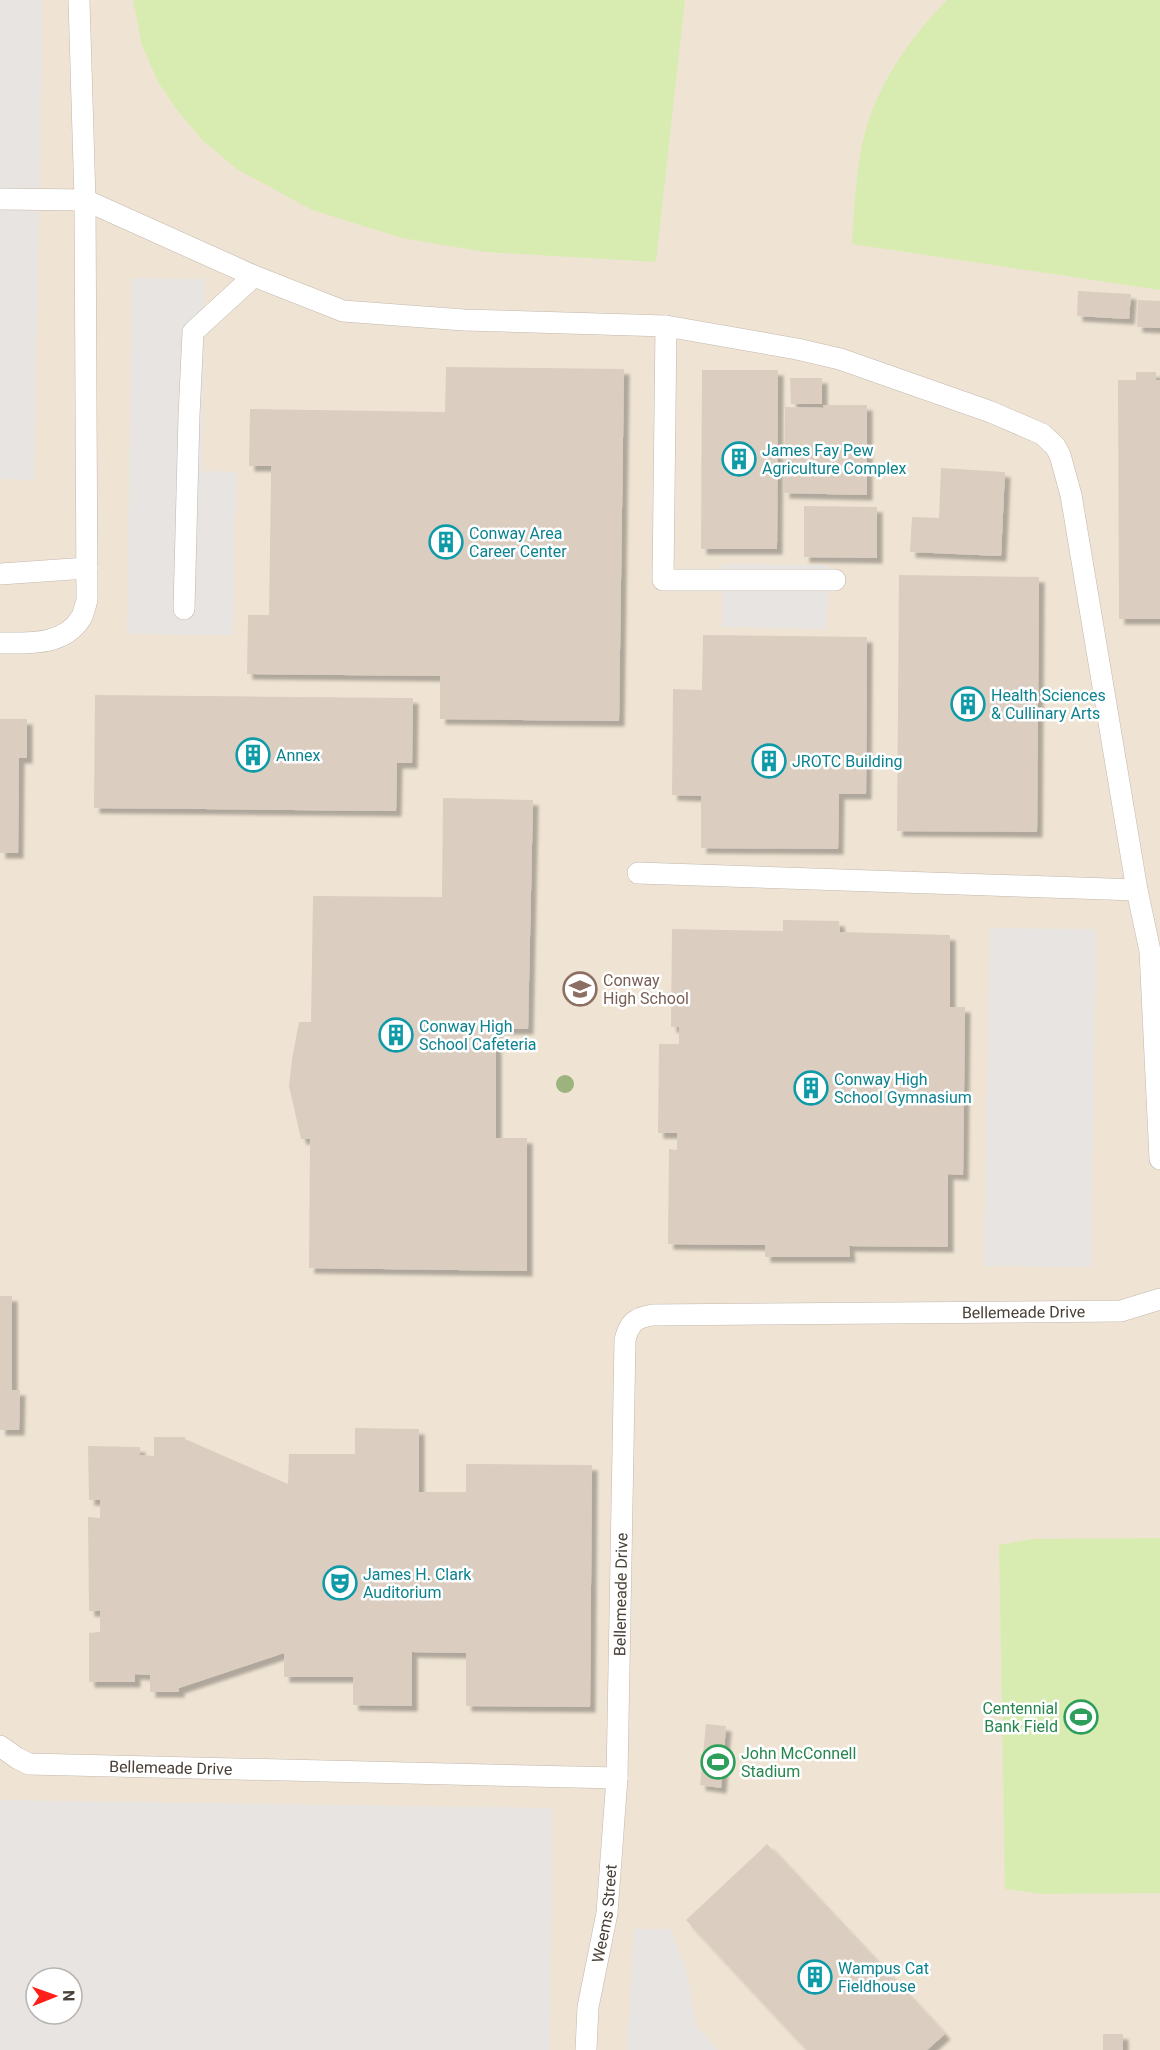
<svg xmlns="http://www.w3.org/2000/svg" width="1160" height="2050" viewBox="0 0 1160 2050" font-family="Roboto,sans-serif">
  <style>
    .education { fill: #efe4d3; fill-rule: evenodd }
    .green { fill: #d8ecb1 }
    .parking { fill: #e7e4e1; fill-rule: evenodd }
    .building { fill: #dbcec1; filter: url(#shadow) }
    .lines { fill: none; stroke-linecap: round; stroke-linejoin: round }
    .service-casing { stroke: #c2b7ac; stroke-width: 22 }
    .service { stroke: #fff; stroke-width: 21 }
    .tree { fill: #9cb37e }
    .labels { text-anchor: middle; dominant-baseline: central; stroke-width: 5; stroke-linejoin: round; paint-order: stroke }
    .culture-label { font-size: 16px; fill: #0d838f; stroke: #fff; text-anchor: start }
    .education-label { font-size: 16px; fill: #785e54; stroke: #fff; text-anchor: start }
    .street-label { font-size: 16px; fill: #4a4037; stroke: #fff }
    .leisure-label { font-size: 16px; fill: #27864d; stroke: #fff; text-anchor: end }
  </style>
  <defs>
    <filter id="shadow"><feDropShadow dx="5.5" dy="5.5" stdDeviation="1.5" flood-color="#0004"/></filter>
  </defs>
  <rect width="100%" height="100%" fill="#f6f1ea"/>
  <path class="education" d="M0 0H1160V2050H0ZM36 1978H72V2014H36Z"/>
  <g class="green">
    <path d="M133 0H685L656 262 486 252 402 238 312 210 237 169 203 141 177 110 158 82 142 45Z"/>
    <path d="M947 0H1160V290L852 244C855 200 856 152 872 111 888 70 916 31 947 0Z"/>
    <path d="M1160 1538V1893L1043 1894 1005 1889 999 1545 1031 1539Z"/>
  </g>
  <g class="parking">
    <path d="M0 0H43L34 480 1 479 0 481Z"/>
    <path d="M132 278 205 279 202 471 236 472 233 635 127 634Z"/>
    <path d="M722 564 828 565 827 629 722 627Z"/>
    <path d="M990 928 1096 929 1091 1267 984 1266Z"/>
    <path d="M0 1800 552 1808 550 2050H0ZM36 1978H72V2014H36Z"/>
    <path d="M634 1929H670L687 1973 696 2026 718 2050H627Z"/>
  </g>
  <g class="building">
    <path d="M1078 291 1131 294 1129 319 1077 316Z"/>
    <path d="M1138 300 1160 301V328L1137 327Z"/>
    <path d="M446 367 624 369 619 721 440 719V676L247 674 248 615H269L271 477V466H249L250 409 445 412Z"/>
    <path d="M702 370H778L777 549H701Z"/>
    <path d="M1136 372H1156V380H1160V619H1119L1118 380H1136Z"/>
    <path d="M790 378H822V404H791Z"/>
    <path d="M823 405H867V495L784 493 785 407 824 408Z"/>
    <path d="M941 468 1005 472 1001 556 910 552 912 517 939 518Z"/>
    <path d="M804 506 877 507V558L804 557Z"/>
    <path d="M899 575 1039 577 1037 832 897 831Z"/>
    <path d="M703 635 867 637 866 794H839L838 849 701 848V796L672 795 673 689 702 690Z"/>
    <path d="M95 695 413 698 412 763H397L396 811 94 808Z"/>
    <path d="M0 719H27V758H19L18 853H0Z"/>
    <path d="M443 798 533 800 528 1029H496V1138H527V1271L309 1268 310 1139H301L289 1086 292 1059 299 1022H311L313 896 442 897Z"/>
    <path d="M783 920 839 921 840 932 950 935V1007H965L963 1175 948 1174V1247L849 1246 850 1257H765V1245L668 1244 669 1149 677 1150V1133H658L659 1044H679V1027H671L672 929 783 931Z"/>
    <path d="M0 1296H12V1390H20L19 1430H0Z"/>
    <path d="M355 1428 419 1429V1492H466V1464L592 1465 590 1707 466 1706V1653L412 1652V1706L353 1705V1677H284V1653L179 1688V1692H150V1675L135 1674V1682H89V1633L100 1632V1611H89L88 1517 100 1518V1500H89L88 1446 140 1447V1455L154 1456V1437H185V1439L288 1484 289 1454H355Z"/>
    <path d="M706 1724 726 1726 721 1788 700 1785Z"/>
    <path d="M767 1844 945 2034 927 2050H807L686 1920Z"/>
    <rect x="1103" y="2034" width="20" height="16"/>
  </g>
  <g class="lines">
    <defs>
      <g id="service">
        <path d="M0 199 85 200 79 0"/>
        <path d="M666 326 663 580H835"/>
        <path d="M0 574 87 568"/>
        <path d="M184 609 189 416 193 332 254 276"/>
        <path d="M0 643C28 643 64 646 81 618 84 613 85 606 87 600L85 200 254 276 343 311 464 320 666 326 797 349 840 359 991 412 1042 434 1055 446 1060 455 1071 495 1137 890 1150 951 1160 1159"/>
        <path d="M638 873 1137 890"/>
        <path id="s1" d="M0 1746 17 1758 29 1764 617 1778 625 1340C629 1323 635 1318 652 1315L1121 1311 1160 1299"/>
        <path id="s2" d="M586 2050 588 2007 607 1913 617 1778"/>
      </g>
    </defs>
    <use href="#service" class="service-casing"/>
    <use href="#service" class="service"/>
  </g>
  <circle class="tree" cx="565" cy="1084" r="9"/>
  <defs>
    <symbol id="building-ring" viewBox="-11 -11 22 22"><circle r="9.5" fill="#fff" stroke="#0f9aa8" stroke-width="1.5"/><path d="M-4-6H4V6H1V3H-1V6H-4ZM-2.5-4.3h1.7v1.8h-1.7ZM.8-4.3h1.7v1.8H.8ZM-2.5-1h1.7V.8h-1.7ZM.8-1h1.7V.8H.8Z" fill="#0f9aa8"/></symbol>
    <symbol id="school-ring" viewBox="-11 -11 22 22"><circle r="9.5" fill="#fff" stroke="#8d6e63" stroke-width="1.5"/><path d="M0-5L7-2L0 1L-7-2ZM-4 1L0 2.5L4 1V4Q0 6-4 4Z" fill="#8d6e63"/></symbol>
    <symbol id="theatre-ring" viewBox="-11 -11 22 22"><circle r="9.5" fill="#fff" stroke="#0f9aa8" stroke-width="1.5"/><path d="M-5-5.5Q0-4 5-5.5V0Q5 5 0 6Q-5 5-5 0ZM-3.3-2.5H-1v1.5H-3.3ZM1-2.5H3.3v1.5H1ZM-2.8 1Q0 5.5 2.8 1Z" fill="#0f9aa8"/></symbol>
    <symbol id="stadium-ring" viewBox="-11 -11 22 22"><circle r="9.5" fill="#fff" stroke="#2e9e5b" stroke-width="1.5"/><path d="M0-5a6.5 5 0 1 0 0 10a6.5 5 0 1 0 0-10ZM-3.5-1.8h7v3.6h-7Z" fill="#2e9e5b"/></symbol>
  </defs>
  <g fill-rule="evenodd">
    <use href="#building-ring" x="720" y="440" width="38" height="38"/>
    <use href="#building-ring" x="427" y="523" width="38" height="38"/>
    <use href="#building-ring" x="949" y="685" width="38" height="38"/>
    <use href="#building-ring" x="234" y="736" width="38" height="38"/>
    <use href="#building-ring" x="750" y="742" width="38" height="38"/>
    <use href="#school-ring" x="561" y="970" width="38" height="38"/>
    <use href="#building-ring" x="377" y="1016" width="38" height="38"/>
    <use href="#building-ring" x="792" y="1069" width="38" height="38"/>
    <use href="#theatre-ring" x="321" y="1564" width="38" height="38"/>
    <use href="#stadium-ring" x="1062" y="1698" width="38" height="38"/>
    <use href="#stadium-ring" x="699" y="1743" width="38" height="38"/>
    <use href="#building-ring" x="796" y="1958" width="38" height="38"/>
  </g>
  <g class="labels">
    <g class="culture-label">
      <text x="762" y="450">James Fay Pew<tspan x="762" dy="18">Agriculture Complex</tspan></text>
      <text x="469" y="533">Conway Area<tspan x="469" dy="18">Career Center</tspan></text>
      <text x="991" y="695">Health Sciences<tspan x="991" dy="18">&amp; Cullinary Arts</tspan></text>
      <text x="276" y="755">Annex</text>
      <text x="792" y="761">JROTC Building</text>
      <text x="419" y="1026">Conway High<tspan x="419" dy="18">School Cafeteria</tspan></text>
      <text x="834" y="1079">Conway High<tspan x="834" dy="18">School Gymnasium</tspan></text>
      <text x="363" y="1574">James H. Clark<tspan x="363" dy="18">Auditorium</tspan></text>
      <text x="838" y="1968">Wampus Cat<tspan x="838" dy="18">Fieldhouse</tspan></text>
    </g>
    <g class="education-label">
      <text x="603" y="980">Conway<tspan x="603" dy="18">High School</tspan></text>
    </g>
    <g class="street-label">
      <text stroke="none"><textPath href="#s1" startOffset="1472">Bellemeade Drive</textPath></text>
      <text stroke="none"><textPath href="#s1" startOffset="806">Bellemeade Drive</textPath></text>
      <text stroke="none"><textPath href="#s1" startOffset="176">Bellemeade Drive</textPath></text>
      <text stroke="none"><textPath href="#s2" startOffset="138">Weems Street</textPath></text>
    </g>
    <g class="leisure-label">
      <text x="1058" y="1708">Centennial<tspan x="1058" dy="18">Bank Field</tspan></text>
      <text x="741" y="1753" text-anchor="start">John McConnell<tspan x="741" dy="18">Stadium</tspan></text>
    </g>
  </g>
  <g transform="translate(54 1996) rotate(89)"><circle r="28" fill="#ffffff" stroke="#b7b3af" stroke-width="1.5"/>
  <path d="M0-4.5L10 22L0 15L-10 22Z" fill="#ff1e18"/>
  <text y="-9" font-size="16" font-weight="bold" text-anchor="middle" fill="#4a4037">N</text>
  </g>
</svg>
